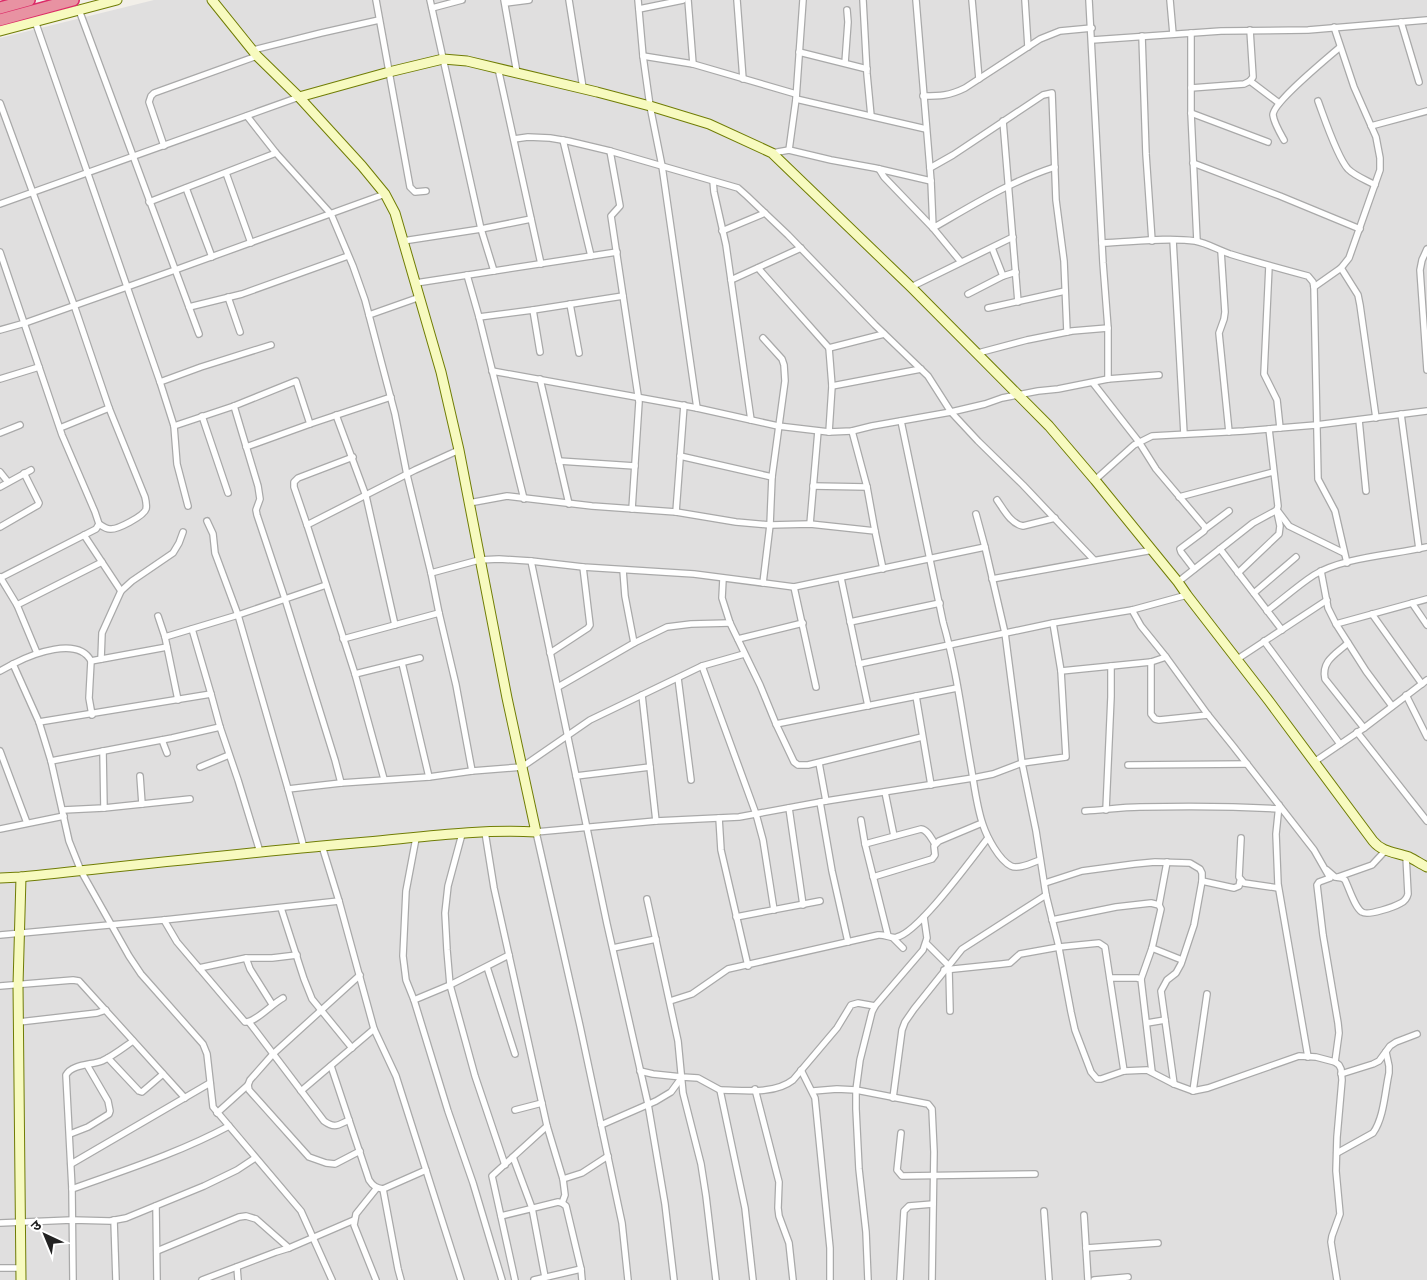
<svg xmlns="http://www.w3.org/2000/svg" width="1427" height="1280" viewBox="0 0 1427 1280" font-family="'Golos Text','Noto Sans Devanagari',sans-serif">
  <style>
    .residential { fill: #e0dfdf }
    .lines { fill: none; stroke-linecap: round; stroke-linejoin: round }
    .street-casing { stroke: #a9a9a9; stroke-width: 8 }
    .secondary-casing { stroke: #707d05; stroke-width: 11 }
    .highway-casing { stroke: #dc2a67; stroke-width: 14 }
    .street { stroke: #fff; stroke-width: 5.5 }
    .secondary { stroke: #f7fabf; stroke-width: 9 }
    .highway { stroke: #e892a2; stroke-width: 11 }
  </style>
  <rect width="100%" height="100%" fill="#f2efe9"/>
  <path class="residential" d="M154 0H1427V1280H0V38Z"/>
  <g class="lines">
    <defs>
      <g id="street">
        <path d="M376 0 410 187 415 192 426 191"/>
        <path d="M430 0 481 229 494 271"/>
        <path d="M504 0 517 73"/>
        <path d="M569 0 583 88"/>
        <path d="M638 0 643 56 650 106 662 166 697 408"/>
        <path d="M688 0 693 64"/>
        <path d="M737 0 743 79"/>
        <path d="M863 0 867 74 871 116"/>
        <path d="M916 0 931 181 933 228C973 205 1011 181 1055 167"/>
        <path d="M972 0 979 79"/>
        <path d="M1025 0 1028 47"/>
        <path d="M1089 0 1103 263 1108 328V379"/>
        <path d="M1170 0 1173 34"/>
        <path d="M505 3 529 0"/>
        <path d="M432 8 462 0"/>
        <path d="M639 9 683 0"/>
        <path d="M79 10 199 334"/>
        <path d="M35 21 160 382 174 426 177 464 188 506"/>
        <path d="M1401 22 1419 82"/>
        <path d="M1191 33V113L1197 241"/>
        <path d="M1142 36 1146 154 1152 241"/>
        <path d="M1092 40 1221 31 1308 30 1427 20"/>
        <path d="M253 50 321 33 379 20"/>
        <path d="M799 52 867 69"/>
        <path d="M643 56 693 64 796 94"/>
        <path d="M845 63 848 22 847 10"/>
        <path d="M498 68 541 264"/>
        <path d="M1250 81 1279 103"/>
        <path d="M1191 88 1244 84 1250 81 1253 77 1250 30"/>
        <path d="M923 96C940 96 949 96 965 88L1040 39 1060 31 1092 28"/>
        <path d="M796 99 926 129"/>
        <path d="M1318 101C1324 117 1337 157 1348 169 1355 176 1366 180 1375 185"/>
        <path d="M0 103 74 305 109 408 145 497C146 501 147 505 146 509 144 516 117 530 110 529 106 529 102 526 99 524"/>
        <path d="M1191 113 1268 142"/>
        <path d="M247 116 276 153 331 214 353 266 365 300 395 414 407 475 431 573 439 613 456 685 472 771"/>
        <path d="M1003 121 1018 302"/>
        <path d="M1371 126 1427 111"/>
        <path d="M514 139 528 137 550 138 568 141 610 151 738 188 747 196 788 235 875 325 928 376 951 412 978 441 1023 485 1094 560"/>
        <path d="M563 140 591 256"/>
        <path d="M1284 140C1280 133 1274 123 1273 115 1273 102 1329 57 1340 47"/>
        <path d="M164 146 149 102 151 96 154 93 257 56"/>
        <path d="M789 150 796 99 803 0"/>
        <path d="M610 151 620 206 611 216 639 402 632 509"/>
        <path d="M772 153 789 150 831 160 875 168 931 181"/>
        <path d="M1193 163 1280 196 1360 229"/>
        <path d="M930 168 953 155 1043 95 1052 93 1056 200 1064 261 1067 332"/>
        <path d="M879 169 884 177 933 228 961 262"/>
        <path d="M226 173 251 243"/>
        <path d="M713 181 714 192 726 245 751 420"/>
        <path d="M186 188 212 257"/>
        <path d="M149 202 276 153"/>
        <path d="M0 204 299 97"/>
        <path d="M722 231 765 213"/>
        <path d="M1173 240 1184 434"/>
        <path d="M403 241 481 229 531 219"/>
        <path d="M1102 243C1131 242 1167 237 1195 241 1207 243 1218 250 1230 254 1256 262 1282 269 1308 276L1313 282 1314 287 1318 479 1335 511 1347 563"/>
        <path d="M992 248 1003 276"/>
        <path d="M1427 249 1422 260 1420 270 1427 370"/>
        <path d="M1221 251 1225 312 1224 319 1219 333 1229 432"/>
        <path d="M0 252 62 435 95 512 99 524 96 529 0 578"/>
        <path d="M1269 266 1264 374 1277 400 1280 428"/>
        <path d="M758 268 829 348 884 334"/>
        <path d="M1341 268 1358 295 1360 305 1376 418"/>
        <path d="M467 275 479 317 524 499"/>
        <path d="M731 280 801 248"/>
        <path d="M416 283 617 252"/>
        <path d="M911 287 1013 237"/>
        <path d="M1314 287 1341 268 1349 258 1380 170V158L1376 137 1354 87 1334 27"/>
        <path d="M968 294 1003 276 1016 272"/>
        <path d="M228 297 240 332"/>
        <path d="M570 304 579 353"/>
        <path d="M189 307 242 294 348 256"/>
        <path d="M988 308 1065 291"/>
        <path d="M533 310 540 352"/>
        <path d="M369 315 420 297"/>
        <path d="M479 317 533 310 623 296"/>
        <path d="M0 330 25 323 175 270 385 194"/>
        <path d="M763 338 782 359 784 365 785 381 772 477 770 525 763 583"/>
        <path d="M829 348 832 386 829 432"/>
        <path d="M978 353 1027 340 1072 331 1108 328"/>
        <path d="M492 371 697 408 778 426 829 432 852 431 872 426 951 412 985 404 1002 398 1038 391 1058 389 1108 379 1159 375"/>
        <path d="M0 379 39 367"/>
        <path d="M540 379 569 504"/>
        <path d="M160 382 201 367 271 345"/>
        <path d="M1093 383 1139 442 1156 469 1205 527 1204 531 1180 549 1181 552 1194 569"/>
        <path d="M832 386 921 369"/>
        <path d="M234 406 258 486 260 499 256 510 257 515 285 599 335 760 341 783"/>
        <path d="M1401 414 1419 549"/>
        <path d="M336 415 366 496 395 625"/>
        <path d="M202 416 228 493"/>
        <path d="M1359 420 1366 491"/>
        <path d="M901 421 943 622C956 667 962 715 970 761 974 782 976 805 983 825 987 837 999 860 1011 866 1019 870 1033 862 1040 860"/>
        <path d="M174 426 234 406 296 381 310 424"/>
        <path d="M60 428 109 408"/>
        <path d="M852 431 867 487 875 531"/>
        <path d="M0 433 20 425"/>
        <path d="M246 447 310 424 391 397"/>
        <path d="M680 456 772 477"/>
        <path d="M353 457 298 478 294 482V487L307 525 415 470 459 450"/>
        <path d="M559 461 635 466"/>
        <path d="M0 472 8 482"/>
        <path d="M1095 480 1134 445 1152 436 1244 431 1316 425 1427 411"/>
        <path d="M813 486 867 487"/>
        <path d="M0 487 31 470"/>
        <path d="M1179 497 1273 472"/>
        <path d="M997 500C1004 510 1011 524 1023 526L1055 518"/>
        <path d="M469 503 507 496 592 506 676 512 736 522 770 525 810 524 875 531 883 569"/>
        <path d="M1277 510 1289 526 1344 553"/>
        <path d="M676 512 684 405"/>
        <path d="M976 514 985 547 1005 633 1022 763 1036 831 1046 895 1058 943 1071 1012 1075 1030 1091 1072 1097 1079H1101L1124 1071 1147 1070 1174 1084 1193 1091 1208 1088 1299 1056 1316 1057 1335 1062 1339 1065 1341 1069 1342 1080 1337 1137 1336 1171 1340 1214 1332 1236 1331 1242 1337 1280"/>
        <path d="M207 521 213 534 215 553 238 615 288 789"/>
        <path d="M810 524 818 431"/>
        <path d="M307 525 355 674 384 779"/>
        <path d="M0 527 38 505 39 503 24 473"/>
        <path d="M1205 529 1229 511"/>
        <path d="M84 535 121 591"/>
        <path d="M1220 549 1282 630"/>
        <path d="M531 561 607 924 648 1104 665 1204 674 1280"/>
        <path d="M623 570 625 596 634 643"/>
        <path d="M1321 571 1328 608 1336 624 1366 671 1392 706"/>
        <path d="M431 573 479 560 499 559 531 561 583 567 694 574 794 587 985 547"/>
        <path d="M1238 573 1279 534 1280 526 1277 512"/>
        <path d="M0 577 17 605 37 653"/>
        <path d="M841 578 868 706"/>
        <path d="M723 579 722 598 730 623 760 685 776 724 794 762 798 765H808L922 737"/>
        <path d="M992 579 1153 550"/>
        <path d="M1178 582 1253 523 1277 510 1278 506 1269 429"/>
        <path d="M794 587 816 687"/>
        <path d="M1254 593 1296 557"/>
        <path d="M1412 603 1427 625"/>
        <path d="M17 605 102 562"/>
        <path d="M1132 610 1141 626 1166 657 1208 715 1233 746 1314 850 1330 878 1319 882 1317 885 1323 935 1338 1023 1339 1033 1335 1062"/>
        <path d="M1267 611C1282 600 1297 586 1314 575 1343 557 1393 555 1427 547"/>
        <path d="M1372 614 1422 684"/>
        <path d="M158 616 165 637 178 700"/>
        <path d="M850 622 940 603"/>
        <path d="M1336 624 1427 599"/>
        <path d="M192 629 211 694 220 727 238 780 260 852"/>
        <path d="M165 637 238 615 326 585"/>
        <path d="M343 639 439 613"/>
        <path d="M738 639 803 623"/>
        <path d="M1264 641 1340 744"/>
        <path d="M1348 643C1336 654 1321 661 1325 679L1364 728"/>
        <path d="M550 653 588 628 590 625 583 567"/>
        <path d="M101 659 102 633 121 591 132 581 173 553 179 543 183 532"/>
        <path d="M1236 660 1327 600"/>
        <path d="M91 661 167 647"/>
        <path d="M1151 662V714L1155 719 1159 720 1208 715"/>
        <path d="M402 663 429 777"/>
        <path d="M13 664C32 654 78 636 91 661L89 698 92 715"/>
        <path d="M859 664 1053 623 1132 610 1187 595"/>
        <path d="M702 666 756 814 763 840 774 910"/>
        <path d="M0 671 13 664 39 722 51 761 69 841 81 871 129 956 141 974 203 1044 207 1054 213 1107 301 1211 332 1280"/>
        <path d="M1061 671 1151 662 1166 657"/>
        <path d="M355 674 420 658"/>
        <path d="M678 678 691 780"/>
        <path d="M558 687 634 643 667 627 691 624 730 623"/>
        <path d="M642 695 656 821"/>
        <path d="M1406 695 1427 737"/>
        <path d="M916 696 931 785"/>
        <path d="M39 722 211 694"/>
        <path d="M776 724 957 688"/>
        <path d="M1357 732 1427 821"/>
        <path d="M162 740 167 753"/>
        <path d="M0 751 27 823"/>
        <path d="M103 751 104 808"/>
        <path d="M51 761 172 738 220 727"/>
        <path d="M1314 762 1364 728 1427 680"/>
        <path d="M819 763 826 801"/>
        <path d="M1128 765 1247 764"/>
        <path d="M200 767 229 755"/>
        <path d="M140 776 142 804"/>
        <path d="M576 776 650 767"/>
        <path d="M885 792 894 836"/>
        <path d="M820 802 832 871 848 942"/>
        <path d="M1279 805 1276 834 1278 884 1308 1057"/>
        <path d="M789 808 803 905"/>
        <path d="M63 810 104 808 190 799"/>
        <path d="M1106 810 1111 697V666"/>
        <path d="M1085 811C1104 810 1121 807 1140 807 1186 806 1233 806 1279 809"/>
        <path d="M719 818 721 850 748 966"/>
        <path d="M861 820 865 844 888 936"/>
        <path d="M0 829 64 816"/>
        <path d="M485 832 494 888 547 1126 492 1176 515 1280"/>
        <path d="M462 834 448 886 445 913 447 950 450 985 475 1076 505 1165"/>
        <path d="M416 838 406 891 403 956 406 980 414 1000 448 1111 473 1183 502 1280"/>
        <path d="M1241 838 1239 877 1244 883 1278 888"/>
        <path d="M865 844 921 829C928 830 931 838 935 844"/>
        <path d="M322 846 339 901 374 1029 396 1076 461 1280"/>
        <path d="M304 848 288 789 341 783 429 777 472 771 522 767 590 720 702 666 744 654"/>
        <path d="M1327 870 1335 877 1342 878 1345 880C1349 888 1355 908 1362 912 1368 916 1394 907 1401 903 1405 901 1407 898 1408 894L1406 856"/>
        <path d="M873 877 932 859 935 855 934 846 939 841 982 823"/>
        <path d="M1338 877 1372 865 1385 851"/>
        <path d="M1202 881 1234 888 1239 886 1240 881"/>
        <path d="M1045 883 1082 871 1134 864 1155 862 1190 863 1200 869 1202 873V881L1194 925 1181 964 1176 973 1167 980 1161 991 1174 1084"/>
        <path d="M647 899 678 1041 683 1093 701 1164 706 1196 716 1280"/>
        <path d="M1159 905 1167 862"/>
        <path d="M281 908 304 979 312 999 352 1048"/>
        <path d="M736 917 820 901"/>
        <path d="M164 920 177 942 245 1022C255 1023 273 1003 283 998"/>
        <path d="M1052 920 1116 907 1151 903 1159 905 1161 909 1152 948 1141 979"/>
        <path d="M0 935 164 920 339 901"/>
        <path d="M893 938 903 948"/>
        <path d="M926 943 948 965"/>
        <path d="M613 948 656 939"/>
        <path d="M1152 948 1182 960"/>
        <path d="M246 958 250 969 272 1004"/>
        <path d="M487 967 515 1054"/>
        <path d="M199 968 246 958H272L297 955"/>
        <path d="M944 970 1002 964 1010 963 1020 954 1059 947 1099 943 1105 947 1124 1071"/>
        <path d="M949 970 950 1011"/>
        <path d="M360 975 273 1054 250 1080 248 1085 249 1090 309 1157 326 1163 335 1164 360 1151"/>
        <path d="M1110 978H1137L1141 979 1152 1072"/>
        <path d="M0 986 73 980 79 981 185 1098"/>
        <path d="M414 1000 450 985 509 955"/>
        <path d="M670 1001 692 994 728 969 878 935C885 934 891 939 897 937 919 932 972 858 988 838"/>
        <path d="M19 1022 97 1013 106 1010"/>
        <path d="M249 1022 324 1121C335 1129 338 1125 349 1120"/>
        <path d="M1147 1023 1165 1020"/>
        <path d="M108 1058 139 1091 142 1092 163 1074"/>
        <path d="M331 1066 369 1180C373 1186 376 1188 383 1189L426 1170"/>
        <path d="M801 1070 815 1098 830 1248V1280"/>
        <path d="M640 1071 653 1074 682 1077 698 1078 720 1090 745 1208 753 1280"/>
        <path d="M1341 1074 1373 1064 1379 1061 1390 1046 1396 1042 1417 1034"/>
        <path d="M755 1089 779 1182 778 1208 779 1216 789 1243 793 1280"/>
        <path d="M720 1090C742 1090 774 1095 793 1080L837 1028 851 1005 858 1003 875 1006"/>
        <path d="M301 1091 374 1029"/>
        <path d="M813 1091 837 1089 856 1090 928 1104 932 1109 934 1152 932 1280"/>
        <path d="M1193 1091 1207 994"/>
        <path d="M893 1098 902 1030 905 1022 914 1009 962 949 1046 895"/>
        <path d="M515 1110 542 1103"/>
        <path d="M217 1113 248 1085"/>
        <path d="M601 1125 656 1101 671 1092 682 1077"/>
        <path d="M547 1126 563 1179 565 1195 562 1203"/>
        <path d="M901 1133 897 1170 902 1176 1035 1174"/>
        <path d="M70 1134 88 1127 109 1114 110 1111 108 1101 87 1065"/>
        <path d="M1337 1153 1373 1133C1384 1118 1385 1091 1389 1073V1066L1386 1052"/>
        <path d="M513 1157 532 1208 545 1277"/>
        <path d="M71 1164 210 1083"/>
        <path d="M563 1179 582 1173 608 1156"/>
        <path d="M72 1189C125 1170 179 1153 229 1126"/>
        <path d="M383 1189 398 1269 401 1280"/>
        <path d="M156 1206 157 1280"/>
        <path d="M1044 1211 1049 1280"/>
        <path d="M1084 1215 1088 1280"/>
        <path d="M501 1216 558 1202 562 1203 566 1206 581 1269 582 1280"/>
        <path d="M114 1220 116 1280"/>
        <path d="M0 1223 72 1220 110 1221 126 1218 204 1186 237 1170 255 1158"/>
        <path d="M1086 1248 1158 1243"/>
        <path d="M157 1251 239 1217 246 1216 256 1219 289 1248"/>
        <path d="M237 1267 238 1280"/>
        <path d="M0 1268H21"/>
        <path d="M73 1280 72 1189 66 1075C72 1064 91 1065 102 1061 113 1056 123 1048 133 1041"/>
        <path d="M202 1280 276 1252 289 1248 354 1220"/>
        <path d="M376 1280 354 1225 356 1214 376 1189"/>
        <path d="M534 1280 581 1269"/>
        <path d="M628 1280 622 1223 580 1026 536 832 656 821 739 817 826 801 973 778 993 774 1022 763 1066 757 1061 671 1053 623"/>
        <path d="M868 1280 866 1232 859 1169 856 1109V1090L860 1060 872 1012 875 1006 923 950 927 938 924 917"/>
        <path d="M900 1280 904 1211 909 1206 933 1204"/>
        <path d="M1094 1280 1128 1277"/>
      </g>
      <g id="secondary">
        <path d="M0 31 117 0"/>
        <path d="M299 97 389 72 443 59 467 61 597 92 650 106 709 124 772 153 911 287 1049 426 1095 480 1178 582 1187 595 1269 701 1373 841C1383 853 1396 852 1409 857 1415 860 1421 864 1427 867"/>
        <path d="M0 878 21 877C136 865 251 852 367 842 422 837 480 829 536 832L507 698 459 450 441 372 395 213 385 194 362 166 299 97 257 56 212 0"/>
        <path d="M21 1280 18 985 21 877"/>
      </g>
      <g id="highway">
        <path d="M0 8 29 0"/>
        <path d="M0 20 73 0"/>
      </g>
    </defs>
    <use href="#street" class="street-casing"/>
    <use href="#secondary" class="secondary-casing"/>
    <use href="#highway" class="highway-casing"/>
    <use href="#street" class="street"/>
    <use href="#secondary" class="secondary"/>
    <use href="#highway" class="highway"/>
  </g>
  <g transform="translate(45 1235) rotate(316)" stroke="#ffffff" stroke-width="4" paint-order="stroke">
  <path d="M0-4L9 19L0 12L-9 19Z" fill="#222222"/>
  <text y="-8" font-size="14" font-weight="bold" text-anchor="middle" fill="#222222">उ</text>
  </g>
</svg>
